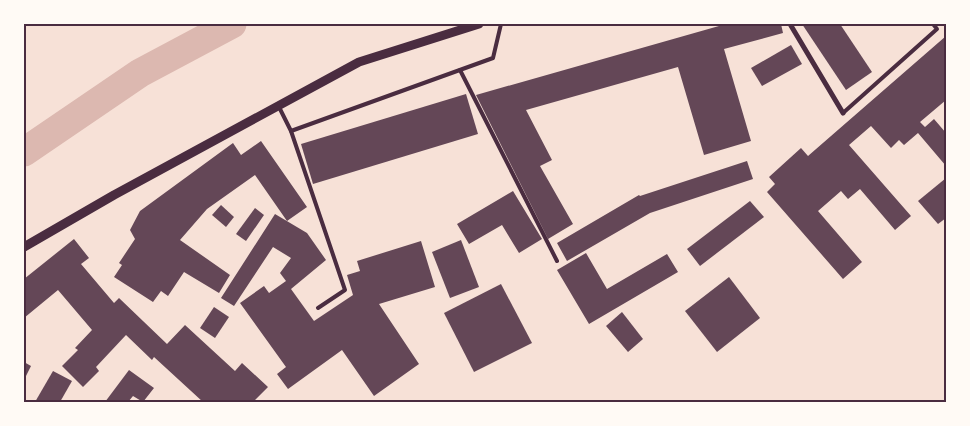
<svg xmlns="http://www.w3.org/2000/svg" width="970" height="426" viewBox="0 0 970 426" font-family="'DM Sans',sans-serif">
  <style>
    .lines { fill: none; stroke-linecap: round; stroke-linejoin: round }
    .canal { stroke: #dcb8b0; stroke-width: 29 }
    .building { fill: #644757 }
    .service { stroke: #4a2c40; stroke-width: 4 }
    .minor { stroke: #4a2c40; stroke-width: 5 }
    .tertiary { stroke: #4a2c40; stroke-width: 9 }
    .neatline { fill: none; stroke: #4a2c40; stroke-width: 2 }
  </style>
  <rect width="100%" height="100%" fill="#f7e1d7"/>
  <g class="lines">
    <path class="canal" d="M24 152 140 73 232 24"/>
  </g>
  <g class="building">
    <path d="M726 24H781L783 33 724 49 751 141 704 155 678 67 526 110 552 160 540 166 573 224 548 239 476 95Z"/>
    <path d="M802 24H840L872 72 846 90Z"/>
    <path d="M946 36V100L920 122 925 127 934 119 946 133V166L918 133 904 145 899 140 891 148 871 126 849 145 911 216 895 230 860 189 848 199 841 191 818 211 862 262 843 279 767 192 775 184 769 177 801 148 808 156Z"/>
    <path d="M791 45 802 64 762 86 751 68Z"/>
    <path d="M466 94 478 134 313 184 301 144Z"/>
    <path d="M261 141 307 207 287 221 255 175 207 209 180 240 230 275 219 293 184 272 168 296 161 291 153 302 114 277 122 265 119 263 135 239 130 230 140 211 233 143 241 155Z"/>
    <path d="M747 161 753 179 650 213 567 261 557 243 639 195 640 196Z"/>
    <path d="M946 178V218L938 224 918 201Z"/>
    <path d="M513 191 542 239 519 253 502 225 469 244 457 224Z"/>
    <path d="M750 201 764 217 700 266 687 249Z"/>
    <path d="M221 205 234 217 226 227 212 215Z"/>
    <path d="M255 208 264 215 246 241 236 234Z"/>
    <path d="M275 214 307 233 326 260 291 289 314 321 353 295 347 275 360 271 357 261 421 241 435 287 379 304 419 364 374 396 342 350 288 389 277 374 286 367 240 303 264 286 269 293 286 281 280 273 291 258 273 247 234 306 221 298Z"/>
    <path d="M74 239 89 258 81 264 114 303 119 298 167 344 185 325 235 371 242 363 268 387 253 402H203L154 357 152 360 126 335 96 367 99 371 83 387 62 366 78 350 75 348 92 330 58 290 24 318V279Z"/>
    <path d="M461 240 479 287 450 298 432 252Z"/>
    <path d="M586 253 607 289 667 254 678 272 589 324 557 270Z"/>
    <path d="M729 277 760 318 717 352 685 311Z"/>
    <path d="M501 284 532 343 474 372 444 313Z"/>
    <path d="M214 307 229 317 215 338 200 328Z"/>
    <path d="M622 312 643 339 628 352 606 326Z"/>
    <path d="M24 362 31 366 24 380Z"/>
    <path d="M129 370 154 388 143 402 133 396 128 402H105Z"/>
    <path d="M53 371 72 381 60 402H35Z"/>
  </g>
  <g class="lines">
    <g class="service">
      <path d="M460 70 557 261"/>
      <path d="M278 105 291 131 345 290 318 308"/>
      <path d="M843 113 937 29 933 24"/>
      <path d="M291 131 493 58 501 24"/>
    </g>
    <path class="minor" d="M790 24 843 113"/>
    <path class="tertiary" d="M24 247 114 195 359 62 479 24"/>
  </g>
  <rect width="970" height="426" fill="none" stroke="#fffaf5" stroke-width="50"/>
  <rect x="25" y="25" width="920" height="376" class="neatline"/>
</svg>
